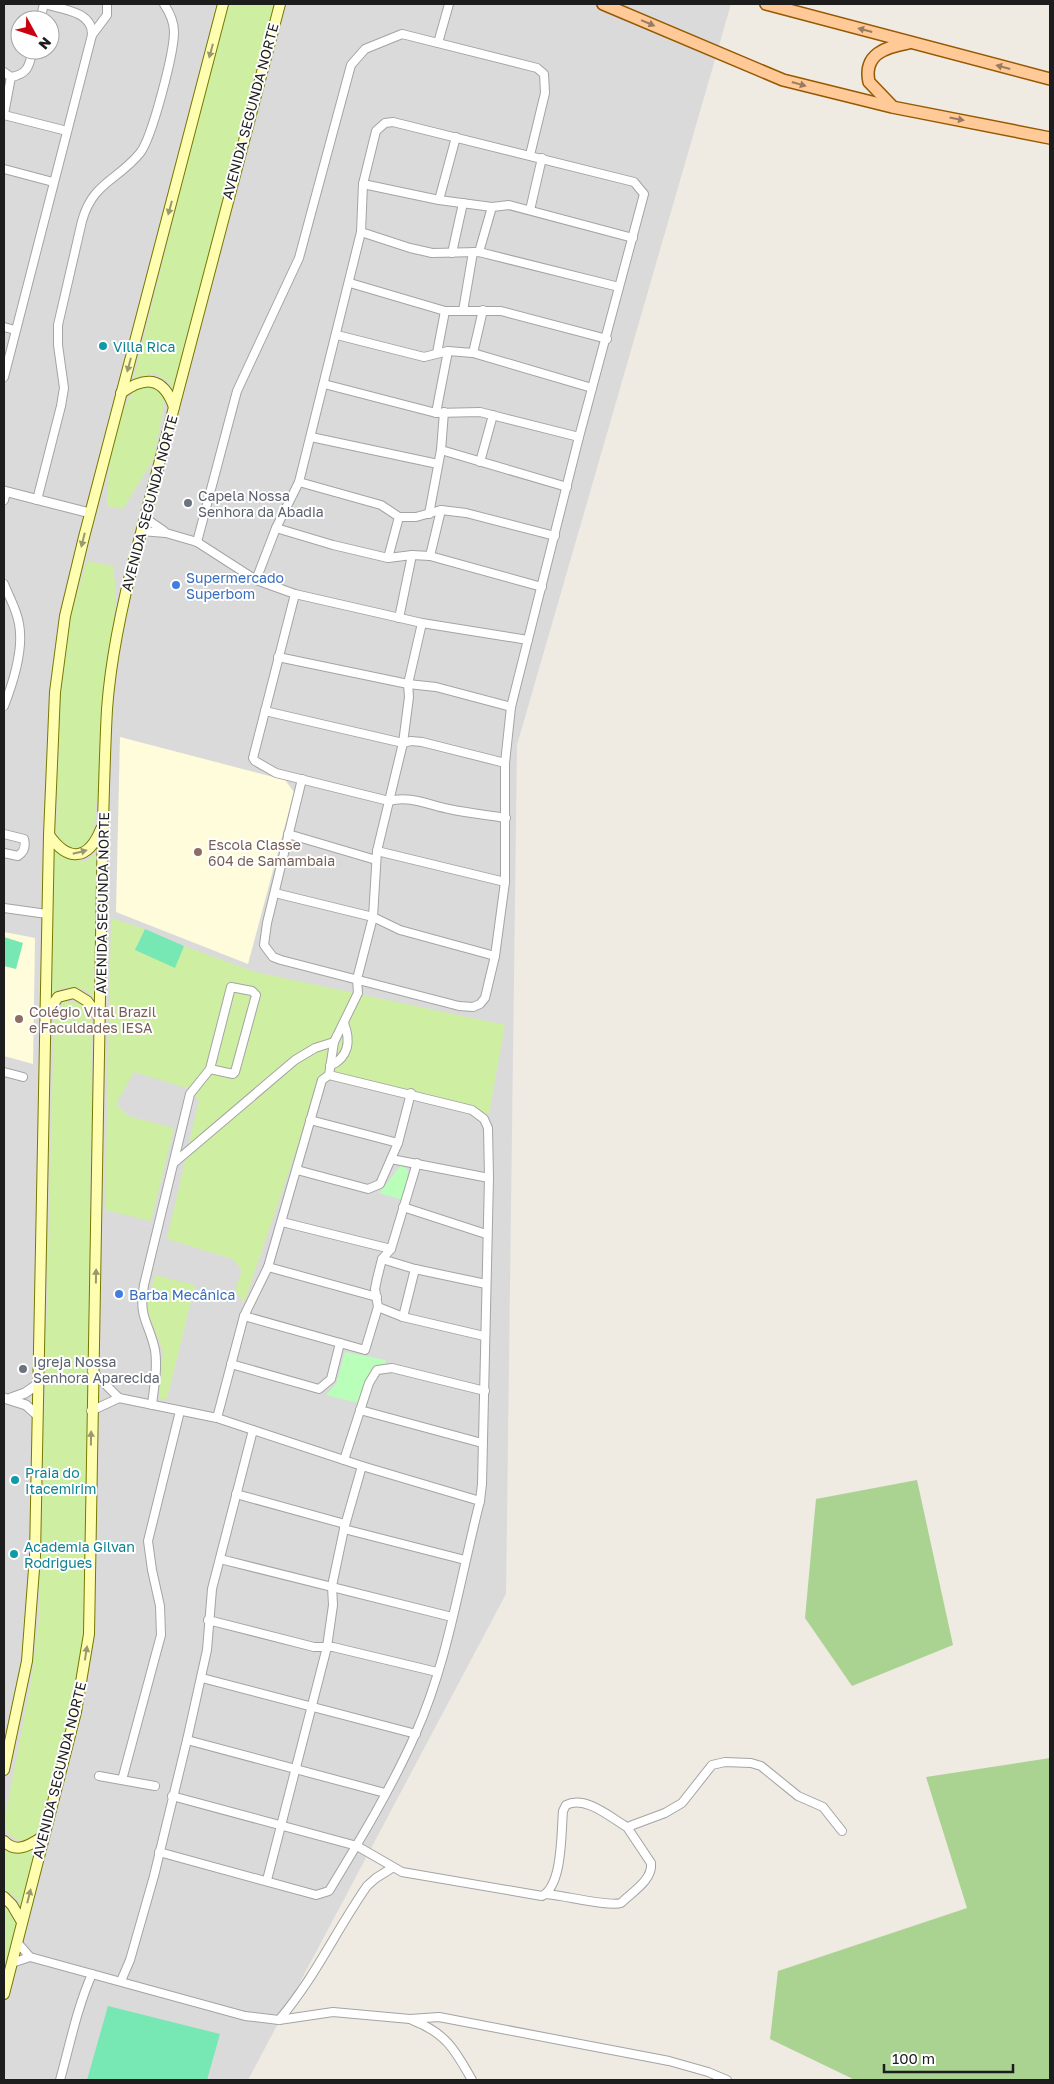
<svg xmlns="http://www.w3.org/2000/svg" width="1054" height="2084" viewBox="0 0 1054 2084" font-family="'Golos Text',sans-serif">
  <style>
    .residential { fill: #dbdada; fill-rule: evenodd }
    .education { fill: #fffcdb }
    .grass { fill: #ceefa2 }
    .forest { fill: #aad392 }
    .park { fill: #b9ffb9 }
    .pitch { fill: #77e7b3 }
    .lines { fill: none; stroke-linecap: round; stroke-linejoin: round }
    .minor-casing { stroke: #a4a4a4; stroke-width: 10 }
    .tertiary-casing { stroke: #a4a4a4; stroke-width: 11 }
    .secondary-casing { stroke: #757800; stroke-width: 12 }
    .primary-casing { stroke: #965800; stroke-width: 14 }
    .minor { stroke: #fff; stroke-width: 8 }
    .tertiary { stroke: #fff; stroke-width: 9 }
    .secondary { stroke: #fffdb0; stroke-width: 10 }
    .primary { stroke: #ffca97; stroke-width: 11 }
    .oneway { fill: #997c60 }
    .oneway2 { fill: #99986e }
    .culture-dot { fill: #0f9aa8; stroke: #fff; stroke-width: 2 }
    .worship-dot { fill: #6b7280; stroke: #fff; stroke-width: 2 }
    .shop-dot { fill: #3f7fe0; stroke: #fff; stroke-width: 2 }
    .education-dot { fill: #8d6e63; stroke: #fff; stroke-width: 2 }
    .labels { text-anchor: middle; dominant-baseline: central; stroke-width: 4; stroke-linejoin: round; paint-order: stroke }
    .street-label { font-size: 14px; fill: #1d1d1d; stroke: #fff }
    .culture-label { font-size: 14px; fill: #0d838f; stroke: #fff; text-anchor: start }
    .worship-label { font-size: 14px; fill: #5b616d; stroke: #fff; text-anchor: start }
    .shop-label { font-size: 14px; fill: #366cbe; stroke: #fff; text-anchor: start }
    .education-label { font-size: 14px; fill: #785e54; stroke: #fff; text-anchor: start }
  </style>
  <rect width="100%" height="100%" fill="#efeae2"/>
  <path class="residential" d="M4 4H731L517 745 506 1594 248 2080H4ZM20 20H50V50H20Z"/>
  <g class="education">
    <path d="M120 737 285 780 294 792 248 964 116 912Z"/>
    <path d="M4 932 35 938 33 1064 4 1056Z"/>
  </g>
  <g class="grass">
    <path d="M227 4H276L268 23 174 391 168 381 154 373 136 378 133 381Z"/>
    <path d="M149 385 166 394 154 458 123 509 107 506C108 465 112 421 136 388Z"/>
    <path d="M87 561 113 566 116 593 114 621 94 829C88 845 84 849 66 848L56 833 61 675 70 617Z"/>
    <path d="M52 845 63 855 86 862 96 853V848L95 998 84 989 62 987 51 996Z"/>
    <path d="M111 918 145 929 135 950 175 967 184 946 255 972 505 1025 489 1114 323 1072 244 1303 235 1290 242 1271 233 1259 167 1239 199 1100 190 1089 134 1072 116 1104 128 1116 174 1128 151 1221 105 1210Z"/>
    <path d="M63 1002 83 1003 92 1015 86 1634 74 1713 38 1831 31 1838 19 1841 8 1834 4 1823 31 1682 39 1619 54 1022Z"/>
    <path d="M155 1275 195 1285 167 1399H159L163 1351 146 1308Z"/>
    <path d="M36 1847 22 1907 16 1897 4 1890V1848C15 1855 25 1853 36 1847Z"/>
    <path d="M4 1902 19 1922 4 1981Z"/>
  </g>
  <g class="forest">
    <path d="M917 1480 953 1645 852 1686 805 1618 816 1499Z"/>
    <path d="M1050 1758V2080H855L770 2039 778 1971 967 1908 926 1777Z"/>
  </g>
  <g class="park">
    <path d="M401 1165 408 1170 404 1200 379 1193Z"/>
    <path d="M345 1352 386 1360 385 1364 373 1366 359 1403 326 1395 336 1384Z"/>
  </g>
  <g class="pitch">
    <path d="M145 929 184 946 175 968 135 950Z"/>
    <path d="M4 937 23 943 16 969 4 966Z"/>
    <path d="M108 2006 220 2034 207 2080H87Z"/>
  </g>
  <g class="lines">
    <defs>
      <g id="minor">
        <path d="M40 20 44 4"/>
        <path d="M92 35 107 15V4"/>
        <path d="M438 43 449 4"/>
        <path d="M4 72 11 77C28 74 29 66 33 50"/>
        <path d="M4 114 11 77"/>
        <path d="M4 115 67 131"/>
        <path d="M4 169 53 182"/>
        <path d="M363 184 439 200 492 207 509 205 633 238"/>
        <path d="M439 200 456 137"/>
        <path d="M530 210 542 158"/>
        <path d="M361 232 410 248 432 253 479 252 619 287"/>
        <path d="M479 252 492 207"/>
        <path d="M452 253 463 203"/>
        <path d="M350 283 445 311H501L607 339"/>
        <path d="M463 311 473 252"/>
        <path d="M4 327 15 330"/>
        <path d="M337 335 424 357 448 351 473 353 592 388"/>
        <path d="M437 353 445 311"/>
        <path d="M473 353 483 310"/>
        <path d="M4 377 92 35C93 11 61 9 44 4"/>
        <path d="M324 384 436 413 480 412 579 437"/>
        <path d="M436 413 448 351"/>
        <path d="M311 437 438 464"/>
        <path d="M441 450 567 487"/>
        <path d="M480 462 493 415"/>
        <path d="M299 482 381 505 399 517H416L441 510 466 513 555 536"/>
        <path d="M4 500 6 492"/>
        <path d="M37 500 61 406 64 388 58 345V325L82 221C93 182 117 181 140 153 152 138 174 53 174 32 174 21 170 13 164 4"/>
        <path d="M429 514 441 450 444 412"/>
        <path d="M145 518 164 531"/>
        <path d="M276 528 333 545 388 558 412 555 399 618"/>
        <path d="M141 531 166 533 197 542 256 580 295 594 422 623 528 640"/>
        <path d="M197 542 237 391 299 258 351 65 365 49 402 34 537 68 544 74 545 93 530 155"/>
        <path d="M412 555 430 556 542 587"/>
        <path d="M430 556 441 510"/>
        <path d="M388 558 399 517"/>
        <path d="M256 580 276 528 299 482 361 232 363 184 376 131 385 123 393 122 634 182 644 194 579 437 511 707 505 763V882L495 956 485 998 480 1004 473 1007 459 1006 281 960 273 957 264 945 267 923 302 779"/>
        <path d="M4 584C9 597 17 610 19 624 24 650 13 683 4 706"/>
        <path d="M295 594 253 758 255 761 276 773 389 801C409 795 429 805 449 809 468 813 487 815 506 818"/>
        <path d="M278 657 408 684 436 687 511 707"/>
        <path d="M265 711 403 743 411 741 422 742 505 763"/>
        <path d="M4 834 24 839C26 847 24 852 18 856L4 853"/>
        <path d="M288 834 376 860"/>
        <path d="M377 851 505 882"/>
        <path d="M275 893 373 917 400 930 495 956"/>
        <path d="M4 908 47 914"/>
        <path d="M330 1066C349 1057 351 1041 344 1023"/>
        <path d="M4 1072 23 1077"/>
        <path d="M329 1075 334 1042 358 993 357 979 373 917 377 851 403 743 409 697 408 684 422 623"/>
        <path d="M411 1093 398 1143 391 1159 489 1178"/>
        <path d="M310 1120 398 1143"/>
        <path d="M175 1162 295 1060 315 1048 334 1042"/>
        <path d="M297 1170 368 1189 380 1184 391 1159"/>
        <path d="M403 1207 486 1234"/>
        <path d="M282 1222 391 1249"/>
        <path d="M382 1259 415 1269 486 1284"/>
        <path d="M268 1267 377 1297"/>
        <path d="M378 1307 403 1317 484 1336"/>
        <path d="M244 1316 365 1350 378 1307 375 1289 377 1279 382 1259 391 1249 417 1163"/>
        <path d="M403 1317 415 1269"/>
        <path d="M231 1364 319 1389 331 1379 340 1343"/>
        <path d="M92 1371 119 1398 217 1418 253 1430 212 1589 207 1650 187 1740 154 1876 130 1960 121 1981"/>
        <path d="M152 1405C154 1387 158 1368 155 1350 149 1322 138 1318 144 1285L190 1094 210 1069 233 1074 235 1072 256 995 252 991 231 987 210 1069"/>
        <path d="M360 1410 482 1443"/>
        <path d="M91 1411 119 1398"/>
        <path d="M253 1430 362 1466 480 1501"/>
        <path d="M344 1460 369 1383 377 1370 392 1368 485 1391"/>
        <path d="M236 1494 345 1524"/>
        <path d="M344 1529 465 1560"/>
        <path d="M220 1559 452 1617"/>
        <path d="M208 1620 314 1647H333L437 1672"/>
        <path d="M202 1678 416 1734"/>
        <path d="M187 1740 385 1793"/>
        <path d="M99 1776 155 1786"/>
        <path d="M122 1780 161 1635 160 1606 152 1570 148 1541 180 1411"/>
        <path d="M172 1796 357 1846 402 1872 542 1896C563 1885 561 1832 563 1811L566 1805C586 1795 611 1818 627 1827L630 1826 665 1813 682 1803 712 1765 725 1762 751 1763 761 1766 798 1796 823 1807 842 1831"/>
        <path d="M159 1852 316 1895 329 1891C360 1840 391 1789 415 1735 448 1662 460 1578 480 1501L482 1484 489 1178 488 1128 484 1119 472 1110 329 1075 322 1080 268 1267 244 1316 217 1418"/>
        <path d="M267 1880 327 1647 333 1605 332 1586 344 1529 362 1466"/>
        <path d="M546 1894C562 1895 609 1907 621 1903 632 1892 653 1880 651 1863L627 1827"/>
        <path d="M17 1942 30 1957 245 2016 279 2020 333 2012 410 2019 439 2017 669 2061 708 2072 727 2080"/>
        <path d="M12 1963 30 1957"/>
        <path d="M279 2020C316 1976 335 1932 367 1886L376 1878 392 1868"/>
        <path d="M412 2020C446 2033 455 2050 472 2080"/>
        <path d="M60 2080C70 2044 77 2008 92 1974"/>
      </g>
      <g id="tertiary">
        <path d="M4 491 90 513"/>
        <path d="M4 1398 26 1405 37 1415"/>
        <path d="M11 1398 25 1393 38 1384"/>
      </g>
      <g id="secondary">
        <path d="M121 393C145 376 163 376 174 407"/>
        <path d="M49 835C68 862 88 861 101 829"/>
        <path d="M46 1015 58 997 74 993 87 1001 99 1017"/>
        <path d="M4 1770 27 1661 35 1556 49 835 55 692 65 616 84 537 223 4"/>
        <path d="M4 1841C17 1855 31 1844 44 1836"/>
        <path d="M4 1897 12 1905 22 1922"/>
        <path d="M4 1994 76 1712 89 1634 103 823C104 785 105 747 107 709 111 655 123 600 137 548L280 4"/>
      </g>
      <g id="primary">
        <path d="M603 4 783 80 892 107 1050 138"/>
        <path d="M766 4 1050 79"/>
        <path d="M892 106 869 82C863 54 886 47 908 43"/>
      </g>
    </defs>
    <use href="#minor" class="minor-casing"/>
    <use href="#tertiary" class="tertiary-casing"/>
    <use href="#secondary" class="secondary-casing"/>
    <use href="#primary" class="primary-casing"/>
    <use href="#minor" class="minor"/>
    <use href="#tertiary" class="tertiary"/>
    <use href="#secondary" class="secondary"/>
    <use href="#primary" class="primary"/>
  </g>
  <defs><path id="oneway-solid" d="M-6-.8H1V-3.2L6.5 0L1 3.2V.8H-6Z" transform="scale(1.25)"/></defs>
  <g class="oneway">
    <use href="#oneway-solid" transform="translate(648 23) rotate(23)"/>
    <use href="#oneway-solid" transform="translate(865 30) rotate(-165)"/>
    <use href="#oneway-solid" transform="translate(1003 67) rotate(-165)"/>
    <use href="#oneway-solid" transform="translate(799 84) rotate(16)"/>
    <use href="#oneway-solid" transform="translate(957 119) rotate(11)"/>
  </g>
  <g class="oneway2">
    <use href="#oneway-solid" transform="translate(211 51) rotate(105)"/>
    <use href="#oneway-solid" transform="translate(170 208) rotate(105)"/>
    <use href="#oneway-solid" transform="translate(129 365) rotate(105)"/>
    <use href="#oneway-solid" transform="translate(83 540) rotate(104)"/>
    <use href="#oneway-solid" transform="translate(80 852) rotate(-14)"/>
    <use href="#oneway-solid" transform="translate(96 1276) rotate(-89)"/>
    <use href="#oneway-solid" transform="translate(91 1438) rotate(-89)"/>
    <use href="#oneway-solid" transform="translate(86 1653) rotate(-81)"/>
    <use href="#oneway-solid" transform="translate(29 1896) rotate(-76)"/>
  </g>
  <g class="culture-dot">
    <circle cx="103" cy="346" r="5"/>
    <circle cx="15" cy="1480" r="5"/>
    <circle cx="14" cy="1554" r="5"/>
  </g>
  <g class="worship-dot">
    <circle cx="188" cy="503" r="5"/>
    <circle cx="23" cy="1369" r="5"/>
  </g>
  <g class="shop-dot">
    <circle cx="176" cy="585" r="5"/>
    <circle cx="119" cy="1294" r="5"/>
  </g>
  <g class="education-dot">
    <circle cx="198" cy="852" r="5"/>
    <circle cx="19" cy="1019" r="5"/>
  </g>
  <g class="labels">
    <g class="street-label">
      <text transform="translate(250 111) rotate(-75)">AVENIDA SEGUNDA NORTE</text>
      <text transform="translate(149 503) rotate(-75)">AVENIDA SEGUNDA NORTE</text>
      <text transform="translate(102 903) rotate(-89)">AVENIDA SEGUNDA NORTE</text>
      <text transform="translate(59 1770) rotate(-76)">AVENIDA SEGUNDA NORTE</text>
    </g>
    <g class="culture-label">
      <text x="113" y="346">Villa Rica</text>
      <text x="25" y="1472">Praia do<tspan x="25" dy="16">Itacemirim</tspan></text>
      <text x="24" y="1546">Academia Gilvan<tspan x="24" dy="16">Rodrigues</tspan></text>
    </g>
    <g class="worship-label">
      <text x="198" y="495">Capela Nossa<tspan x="198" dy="16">Senhora da Abadia</tspan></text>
      <text x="33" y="1361">Igreja Nossa<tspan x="33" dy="16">Senhora Aparecida</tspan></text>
    </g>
    <g class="shop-label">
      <text x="186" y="577">Supermercado<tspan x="186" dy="16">Superbom</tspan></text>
      <text x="129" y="1294">Barba Mecânica</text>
    </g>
    <g class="education-label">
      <text x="208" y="844">Escola Classe<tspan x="208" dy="16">604 de Samambaia</tspan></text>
      <text x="29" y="1011">Colégio Vital Brazil<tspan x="29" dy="16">e Faculdades IESA</tspan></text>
    </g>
  </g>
  <rect width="1054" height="2084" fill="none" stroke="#1d1d1d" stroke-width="10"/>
  <g transform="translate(35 35) rotate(130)"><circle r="24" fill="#ffffff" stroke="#a5a5a5"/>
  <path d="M0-4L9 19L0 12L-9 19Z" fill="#ca0010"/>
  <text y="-8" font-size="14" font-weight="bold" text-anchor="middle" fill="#1d1d1d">N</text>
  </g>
  <path d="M884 2064v8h129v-8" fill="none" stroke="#1d1d1d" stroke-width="2.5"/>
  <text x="892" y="2064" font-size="15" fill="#1d1d1d" stroke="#ffffff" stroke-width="4" paint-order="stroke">100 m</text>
</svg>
